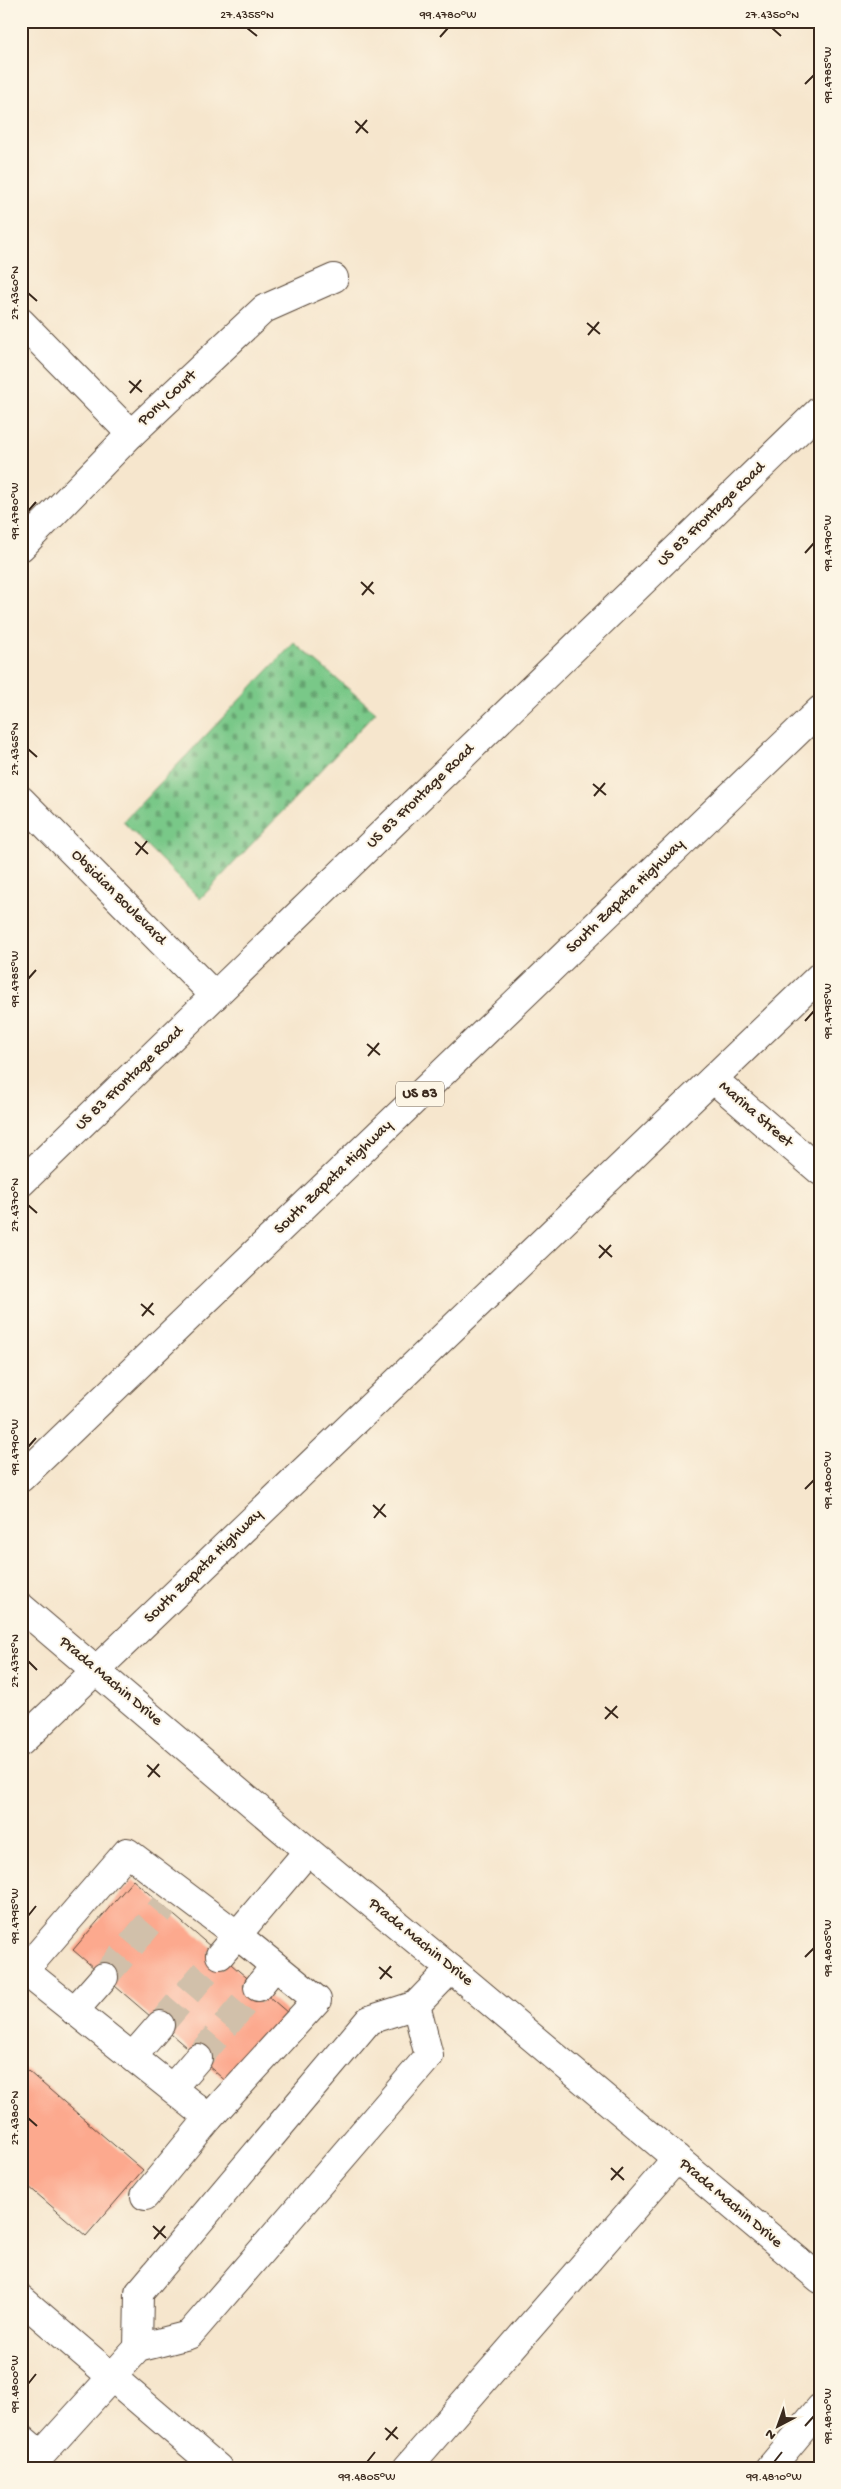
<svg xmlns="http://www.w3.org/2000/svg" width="841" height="2489" viewBox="0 0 841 2489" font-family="'Gochi Hand',sans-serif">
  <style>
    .cemetery { fill: url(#cemetery-stones); stroke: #5a7953 }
    .building { fill: #fca98e }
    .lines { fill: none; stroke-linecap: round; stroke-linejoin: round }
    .minor-tunnel { stroke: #d1c0aa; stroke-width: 28; stroke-dasharray: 28 14; stroke-linecap: butt }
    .minor-casing { stroke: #574638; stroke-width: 30 }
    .major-casing { stroke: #574638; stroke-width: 30 }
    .minor { stroke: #fff; stroke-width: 28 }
    .major { stroke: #fff; stroke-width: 28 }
    .ticks { fill: none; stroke: #3b2a1e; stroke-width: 2 }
    .labels { text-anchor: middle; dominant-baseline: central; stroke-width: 4; stroke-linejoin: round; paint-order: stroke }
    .shield { fill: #fcf5e5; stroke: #75675a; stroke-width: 1 }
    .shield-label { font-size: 15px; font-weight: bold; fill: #3b2a1e }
    .street-label { font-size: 16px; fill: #3b2a1e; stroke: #fcf5e5 }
    .neatline { fill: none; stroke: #3b2a1e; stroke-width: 2 }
    .ticks-label { font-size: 12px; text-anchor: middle; fill: #3b2a1e }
  </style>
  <defs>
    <pattern id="cemetery-stones" width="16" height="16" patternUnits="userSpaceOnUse" patternTransform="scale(1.25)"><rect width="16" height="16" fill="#79c888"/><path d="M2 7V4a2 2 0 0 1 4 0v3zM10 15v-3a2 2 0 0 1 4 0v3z" fill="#64a36f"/></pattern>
  </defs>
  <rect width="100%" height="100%" fill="#fcf5e5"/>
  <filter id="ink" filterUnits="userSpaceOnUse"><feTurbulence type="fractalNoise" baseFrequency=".02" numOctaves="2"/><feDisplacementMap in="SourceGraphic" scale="10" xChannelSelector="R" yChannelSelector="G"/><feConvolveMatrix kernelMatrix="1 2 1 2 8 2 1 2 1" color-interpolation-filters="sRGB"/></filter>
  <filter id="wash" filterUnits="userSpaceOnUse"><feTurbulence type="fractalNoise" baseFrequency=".0096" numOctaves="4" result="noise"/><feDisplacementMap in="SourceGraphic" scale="20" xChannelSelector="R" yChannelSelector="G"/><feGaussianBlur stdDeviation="1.12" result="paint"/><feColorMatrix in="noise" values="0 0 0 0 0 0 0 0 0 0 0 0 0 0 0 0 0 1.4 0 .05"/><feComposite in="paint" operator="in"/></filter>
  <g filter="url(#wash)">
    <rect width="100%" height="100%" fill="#f6e6cd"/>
    <path class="cemetery" d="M294 643 376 712 200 899 123 822Z"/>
    <g id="blocks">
      <g class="building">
        <path d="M133 1880 288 2013 228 2083 73 1950Z"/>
        <path d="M21 2065 143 2170 86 2236 21 2180Z"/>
      </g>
    </g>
  </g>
  <g filter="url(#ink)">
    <use href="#blocks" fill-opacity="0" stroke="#574638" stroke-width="1"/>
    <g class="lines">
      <g class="minor-tunnel">
        <path d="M104 1977 164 1906"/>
        <path d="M160 2025 220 1955"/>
        <path d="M198 2058 258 1987"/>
      </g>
      <defs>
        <g id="minor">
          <path d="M21 322 131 434"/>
          <path d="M21 547 131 434 264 309 334 278"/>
          <path d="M21 800 215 996"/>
          <path d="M713 1079 820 1171"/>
          <path d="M21 1183 820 410"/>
          <path d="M21 1607 308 1851 451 1969 820 2279"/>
          <path d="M21 1968 209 2118"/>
          <path d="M24 1971 127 1852 237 1935 308 1851"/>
          <path d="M258 1987 275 1966"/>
          <path d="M74 2011 104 1977"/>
          <path d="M133 2056 160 2025"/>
          <path d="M173 2087 198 2058"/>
          <path d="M145 2196 209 2118 317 2000 237 1935 220 1955"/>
          <path d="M21 2299 218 2468"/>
          <path d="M138 2348 139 2293 369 2020 416 2005 451 1969"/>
          <path d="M21 2438 41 2455 138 2348 189 2335 429 2056 416 2005"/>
          <path d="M407 2468 677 2158"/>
          <path d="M770 2468 820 2408"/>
        </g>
        <g id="major">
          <path d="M21 1478 820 710"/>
          <path d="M21 1742 820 976"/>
        </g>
      </defs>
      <use href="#minor" class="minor-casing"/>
      <use href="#major" class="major-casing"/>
      <use href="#minor" class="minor"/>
      <use href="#major" class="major"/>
    </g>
  </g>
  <path class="ticks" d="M247 28 257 36M772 28 781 36M440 37 448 28M805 84 814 75M355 121 368 133M356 133 367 120M28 293 37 301M587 323 600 334M588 335 599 322M129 381 142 392M130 393 141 380M28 511 36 502M805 553 814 543M361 582 374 594M362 595 373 582M28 749 37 757M593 784 606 795M594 796 605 783M135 842 148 854M136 855 147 841M28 979 36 970M805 1021 814 1011M367 1044 380 1055M368 1056 379 1043M28 1205 37 1213M599 1245 612 1257M599 1258 611 1245M141 1304 154 1315M142 1316 153 1303M28 1447 36 1438M805 1489 814 1480M373 1505 386 1517M374 1518 385 1504M28 1661 37 1670M605 1707 618 1718M605 1719 617 1706M147 1765 160 1777M148 1777 159 1764M28 1916 36 1906M805 1957 814 1948M379 1967 392 1978M380 1979 391 1966M28 2118 37 2126M611 2168 624 2180M611 2180 623 2167M153 2226 166 2238M154 2239 165 2226M28 2384 36 2374M805 2426 814 2416M385 2428 398 2439M386 2440 397 2427M367 2462 375 2452M774 2462 782 2452"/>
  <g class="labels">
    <rect class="shield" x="396" y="1081.5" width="48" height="25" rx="4"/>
    <g class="shield-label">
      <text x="420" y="1094">US 83</text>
    </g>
    <g class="street-label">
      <text transform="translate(168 399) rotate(-43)">Pony Court</text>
      <text transform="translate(712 515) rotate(-44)">US 83 Frontage Road</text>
      <text transform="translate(421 797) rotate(-44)">US 83 Frontage Road</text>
      <text transform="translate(626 897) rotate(-44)">South Zapata Highway</text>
      <text transform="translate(118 898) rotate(45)">Obsidian Boulevard</text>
      <text transform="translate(130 1079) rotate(-44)">US 83 Frontage Road</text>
      <text transform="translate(755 1115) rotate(41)">Marina Street</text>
      <text transform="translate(334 1178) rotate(-44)">South Zapata Highway</text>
      <text transform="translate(204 1567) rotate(-44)">South Zapata Highway</text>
      <text transform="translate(110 1682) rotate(40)">Prada Machin Drive</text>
      <text transform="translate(420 1943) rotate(39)">Prada Machin Drive</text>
      <text transform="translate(730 2204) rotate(40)">Prada Machin Drive</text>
    </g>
  </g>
  <rect width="841" height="2489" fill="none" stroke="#fcf5e5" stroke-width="55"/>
  <g transform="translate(778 2426) rotate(221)" stroke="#fcf5e5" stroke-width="4" paint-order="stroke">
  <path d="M0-4L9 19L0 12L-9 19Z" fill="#3b2a1e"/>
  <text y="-8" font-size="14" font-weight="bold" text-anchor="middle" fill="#3b2a1e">N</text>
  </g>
  <rect x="28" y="28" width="786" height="2434" class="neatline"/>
  <g class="ticks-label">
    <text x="247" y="18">27.4355°N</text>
    <text x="448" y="18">99.4780°W</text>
    <text x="772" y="18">27.4350°N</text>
    <text transform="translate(827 75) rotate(-90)" y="4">99.4785°W</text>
    <text transform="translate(14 293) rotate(-90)" y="4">27.4360°N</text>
    <text transform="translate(14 511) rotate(-90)" y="4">99.4780°W</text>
    <text transform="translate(827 543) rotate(-90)" y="4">99.4790°W</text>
    <text transform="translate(14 749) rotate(-90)" y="4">27.4365°N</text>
    <text transform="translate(14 979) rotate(-90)" y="4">99.4785°W</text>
    <text transform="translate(827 1011) rotate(-90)" y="4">99.4795°W</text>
    <text transform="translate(14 1205) rotate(-90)" y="4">27.4370°N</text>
    <text transform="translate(14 1447) rotate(-90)" y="4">99.4790°W</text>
    <text transform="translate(827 1480) rotate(-90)" y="4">99.4800°W</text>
    <text transform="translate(14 1661) rotate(-90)" y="4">27.4375°N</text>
    <text transform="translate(14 1916) rotate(-90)" y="4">99.4795°W</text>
    <text transform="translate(827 1948) rotate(-90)" y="4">99.4805°W</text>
    <text transform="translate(14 2118) rotate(-90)" y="4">27.4380°N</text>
    <text transform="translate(14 2384) rotate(-90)" y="4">99.4800°W</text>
    <text transform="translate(827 2416) rotate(-90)" y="4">99.4810°W</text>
    <text x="367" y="2480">99.4805°W</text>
    <text x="774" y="2480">99.4810°W</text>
  </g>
</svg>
